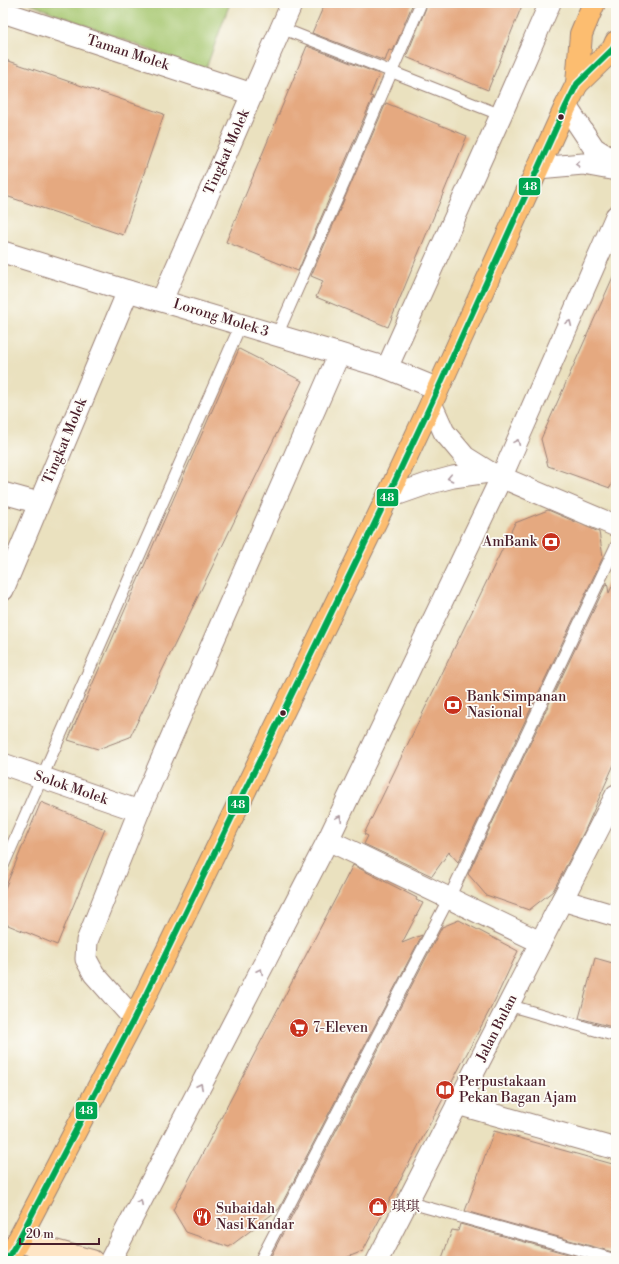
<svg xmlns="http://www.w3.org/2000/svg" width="619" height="1264" viewBox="0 0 619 1264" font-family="'Libre Bodoni','Noto Serif SC',serif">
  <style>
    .green { fill: #a7c871; stroke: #78744e }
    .building { fill: #e5a980 }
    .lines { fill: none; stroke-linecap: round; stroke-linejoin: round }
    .lane-casing { stroke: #9a8075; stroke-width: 13 }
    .street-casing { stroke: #9a8075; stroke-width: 23 }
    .secondary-casing { stroke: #9a8075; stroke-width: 24 }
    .primary-casing { stroke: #9a8075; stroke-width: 24 }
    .lane { stroke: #fff; stroke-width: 11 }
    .street { stroke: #fff; stroke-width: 21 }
    .secondary { stroke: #fee5c5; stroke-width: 22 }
    .primary { stroke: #fcbd6f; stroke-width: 22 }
    .bus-1-casing { stroke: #fdfcf7; stroke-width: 9 }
    .bus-1 { stroke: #00a651; stroke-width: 6 }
    .oneway { stroke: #ae9aa0 }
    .bus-dot { fill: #4a1f2b; stroke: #fdfcf7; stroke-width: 1.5 }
    .labels { text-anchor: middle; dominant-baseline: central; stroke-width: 3.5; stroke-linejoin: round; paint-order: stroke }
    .street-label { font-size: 14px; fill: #4a1f2b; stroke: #fdfcf7 }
    .poi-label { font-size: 14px; fill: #4a1f2b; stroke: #fdfcf7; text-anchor: start }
    .line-badge { stroke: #fdfcf7; stroke-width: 1.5 }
    .badge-label { font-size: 11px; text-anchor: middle; font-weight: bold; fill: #fff }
  </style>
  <rect width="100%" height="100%" fill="#fdfcf7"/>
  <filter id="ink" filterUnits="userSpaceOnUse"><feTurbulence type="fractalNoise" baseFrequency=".025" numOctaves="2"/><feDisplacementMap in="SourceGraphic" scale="8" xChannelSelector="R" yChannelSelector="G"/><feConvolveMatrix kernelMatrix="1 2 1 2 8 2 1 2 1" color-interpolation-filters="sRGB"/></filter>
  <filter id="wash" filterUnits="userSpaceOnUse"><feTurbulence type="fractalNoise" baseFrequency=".012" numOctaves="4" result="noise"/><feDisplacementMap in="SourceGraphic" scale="16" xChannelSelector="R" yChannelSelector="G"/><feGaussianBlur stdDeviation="0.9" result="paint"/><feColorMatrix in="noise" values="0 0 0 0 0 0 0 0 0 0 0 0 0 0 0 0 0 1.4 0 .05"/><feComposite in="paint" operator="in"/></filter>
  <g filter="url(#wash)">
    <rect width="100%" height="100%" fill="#eae1bf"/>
    <path class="green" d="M28 3H230L205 71Z"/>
    <g id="blocks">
      <g class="building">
        <path d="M325 3H413L393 51 389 50 385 61 312 33Z"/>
        <path d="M428 3H523L488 90 406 57Z"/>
        <path d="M307 46 379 74 370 96 373 97 298 271 226 242Z"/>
        <path d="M3 59 164 114 123 235 3 195Z"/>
        <path d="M386 103 467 136 388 327 316 297 323 281 311 276Z"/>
        <path d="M616 270V473L610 488 548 466 541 439Z"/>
        <path d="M239 349 302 381 130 737 98 749 68 740Z"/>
        <path d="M548 510 599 532 603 557 458 862 449 852 432 876 364 844 368 836 364 834 515 523Z"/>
        <path d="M616 578V760L585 830 553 891 529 910 486 895 468 874 607 582 609 593Z"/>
        <path d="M41 802 105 829 57 945 3 923V893Z"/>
        <path d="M353 865 417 898 416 900 423 903 402 943 422 935 279 1209 229 1247 186 1232 173 1210Z"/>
        <path d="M459 920 518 951 495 1000 363 1251 338 1261H290L271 1256 442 927Z"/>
        <path d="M595 958 616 964V1028L579 1018Z"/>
        <path d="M494 1131 616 1165V1253L465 1211Z"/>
        <path d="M460 1224 593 1261H441L452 1230 458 1231Z"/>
      </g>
    </g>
  </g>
  <g filter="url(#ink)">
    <use href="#blocks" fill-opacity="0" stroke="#9a8075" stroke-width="1"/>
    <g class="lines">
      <defs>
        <g id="lane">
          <path d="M281 28 501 115"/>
          <path d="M277 335 344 183 421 3"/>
          <path d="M3 866 241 324"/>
          <path d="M508 1005 616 1036"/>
          <path d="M407 1202 616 1260"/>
          <path d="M260 1261 449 898 616 546"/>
        </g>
        <g id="street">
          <path d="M3 12 252 94"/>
          <path d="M566 106 594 148 616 162"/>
          <path d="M538 168 583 164 616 170"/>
          <path d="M3 252 128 291 387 368 438 389"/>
          <path d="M162 300 292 3"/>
          <path d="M387 368 501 115 550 3"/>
          <path d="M431 403 444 432 465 457 489 472 616 526"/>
          <path d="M3 493 39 503"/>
          <path d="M387 498 427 484 453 477 489 472"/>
          <path d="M3 590 128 291"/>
          <path d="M3 764 139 811"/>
          <path d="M328 840 540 942"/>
          <path d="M562 900 616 916"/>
          <path d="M134 1019 94 974 86 959 87 941 139 811 339 354"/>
          <path d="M457 1104 616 1149"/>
          <path d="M110 1261 328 840 501 478 616 216"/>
          <path d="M377 1261 616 795"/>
        </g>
        <path id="secondary" d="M18 1241 92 1261"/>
        <g id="primary">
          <path d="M577 84 581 34 594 3"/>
          <path d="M6 1261 18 1241 134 1019 387 498 438 389 566 106 577 84 613 49 616 42"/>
        </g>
      </defs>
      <use href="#lane" class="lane-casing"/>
      <use href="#street" class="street-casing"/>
      <use href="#secondary" class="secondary-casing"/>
      <use href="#primary" class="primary-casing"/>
      <use href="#lane" class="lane"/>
      <use href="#street" class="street"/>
      <use href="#secondary" class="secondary"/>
      <use href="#primary" class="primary"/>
      <defs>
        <path id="bus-1" d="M6 1261 18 1241 134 1019 387 498 438 389 566 106 577 84 613 49 616 42"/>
      </defs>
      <use href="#bus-1" class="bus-1-casing"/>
      <use href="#bus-1" class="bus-1"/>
    </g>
    <defs><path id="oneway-chevron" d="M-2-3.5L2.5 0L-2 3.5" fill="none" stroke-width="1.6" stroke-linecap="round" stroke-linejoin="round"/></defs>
    <g class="oneway">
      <use href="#oneway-chevron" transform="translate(578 164) rotate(177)"/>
      <use href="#oneway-chevron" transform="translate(569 323) rotate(-66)"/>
      <use href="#oneway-chevron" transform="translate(517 442) rotate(-66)"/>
      <use href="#oneway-chevron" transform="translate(450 478) rotate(168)"/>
      <use href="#oneway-chevron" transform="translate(339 818) rotate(-64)"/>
      <use href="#oneway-chevron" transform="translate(260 971) rotate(-63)"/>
      <use href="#oneway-chevron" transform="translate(200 1086) rotate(-63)"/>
      <use href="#oneway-chevron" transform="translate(140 1202) rotate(-63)"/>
    </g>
  </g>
  <defs>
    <symbol id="bank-disc" viewBox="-11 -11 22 22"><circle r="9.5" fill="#c8321e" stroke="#fdfcf7"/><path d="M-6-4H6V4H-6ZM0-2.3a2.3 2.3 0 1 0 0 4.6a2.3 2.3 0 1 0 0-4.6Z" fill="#fff"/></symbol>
    <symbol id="supermarket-disc" viewBox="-11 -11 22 22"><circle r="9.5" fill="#c8321e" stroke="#fdfcf7"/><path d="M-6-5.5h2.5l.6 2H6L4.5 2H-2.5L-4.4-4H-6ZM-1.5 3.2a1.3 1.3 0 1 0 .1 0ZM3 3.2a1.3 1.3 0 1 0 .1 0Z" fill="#fff"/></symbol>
    <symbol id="library-disc" viewBox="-11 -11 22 22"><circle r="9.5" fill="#c8321e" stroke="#fdfcf7"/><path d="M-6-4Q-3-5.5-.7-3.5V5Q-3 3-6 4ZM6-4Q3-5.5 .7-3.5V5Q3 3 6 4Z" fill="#fff"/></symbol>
    <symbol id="shop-disc" viewBox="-11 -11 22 22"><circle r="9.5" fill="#c8321e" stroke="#fdfcf7"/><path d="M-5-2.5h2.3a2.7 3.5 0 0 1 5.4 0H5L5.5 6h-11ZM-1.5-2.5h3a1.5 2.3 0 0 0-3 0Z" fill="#fff"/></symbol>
    <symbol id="restaurant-disc" viewBox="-11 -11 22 22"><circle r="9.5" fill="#c8321e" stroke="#fdfcf7"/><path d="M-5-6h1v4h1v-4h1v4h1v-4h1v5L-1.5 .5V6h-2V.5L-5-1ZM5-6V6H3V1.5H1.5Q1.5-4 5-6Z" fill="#fff"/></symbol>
  </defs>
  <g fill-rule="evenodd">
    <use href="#bank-disc" x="540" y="531" width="22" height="22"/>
    <use href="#bank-disc" x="442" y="694" width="22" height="22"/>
    <use href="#supermarket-disc" x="288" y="1017" width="22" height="22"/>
    <use href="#library-disc" x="434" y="1079" width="22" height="22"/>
    <use href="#shop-disc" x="367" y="1196" width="22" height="22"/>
    <use href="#restaurant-disc" x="191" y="1206" width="22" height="22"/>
  </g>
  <g class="bus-dot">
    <circle cx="561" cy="117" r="3.5"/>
    <circle cx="283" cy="713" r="3.5"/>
  </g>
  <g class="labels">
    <g class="street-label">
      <text transform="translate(128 53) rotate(18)">Taman Molek</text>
      <text transform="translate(227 152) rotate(-66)">Tingkat Molek</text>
      <text transform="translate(221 318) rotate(17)">Lorong Molek 3</text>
      <text transform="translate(65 441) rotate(-67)">Tingkat Molek</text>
      <text transform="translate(71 788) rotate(19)">Solok Molek</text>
      <text transform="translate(497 1028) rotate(-63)">Jalan Bulan</text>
    </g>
    <g class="poi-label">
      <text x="537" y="542" text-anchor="end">AmBank</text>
      <text x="467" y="697">Bank Simpanan<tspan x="467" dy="16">Nasional</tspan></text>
      <text x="313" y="1028">7-Eleven</text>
      <text x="459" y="1082">Perpustakaan<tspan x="459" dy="16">Pekan Bagan Ajam</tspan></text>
      <text x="392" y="1207">琪琪</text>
      <text x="216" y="1209">Subaidah<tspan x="216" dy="16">Nasi Kandar</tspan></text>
    </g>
  </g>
  <g class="line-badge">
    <rect x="518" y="177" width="23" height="19" rx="4" fill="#00a651"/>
    <rect x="376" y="488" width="23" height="19" rx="4" fill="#00a651"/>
    <rect x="227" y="795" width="23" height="19" rx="4" fill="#00a651"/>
    <rect x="75" y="1101" width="23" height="19" rx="4" fill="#00a651"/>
  </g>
  <g class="badge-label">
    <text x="530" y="190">48</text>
    <text x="387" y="501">48</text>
    <text x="238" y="808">48</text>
    <text x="86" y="1114">48</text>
  </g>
  <rect width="619" height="1264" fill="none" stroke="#fdfcf7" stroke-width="16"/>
  <path d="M20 1238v6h79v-6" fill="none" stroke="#4a1f2b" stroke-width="2"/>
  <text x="26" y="1238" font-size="12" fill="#4a1f2b" stroke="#fdfcf7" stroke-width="3" paint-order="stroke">20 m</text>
</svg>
